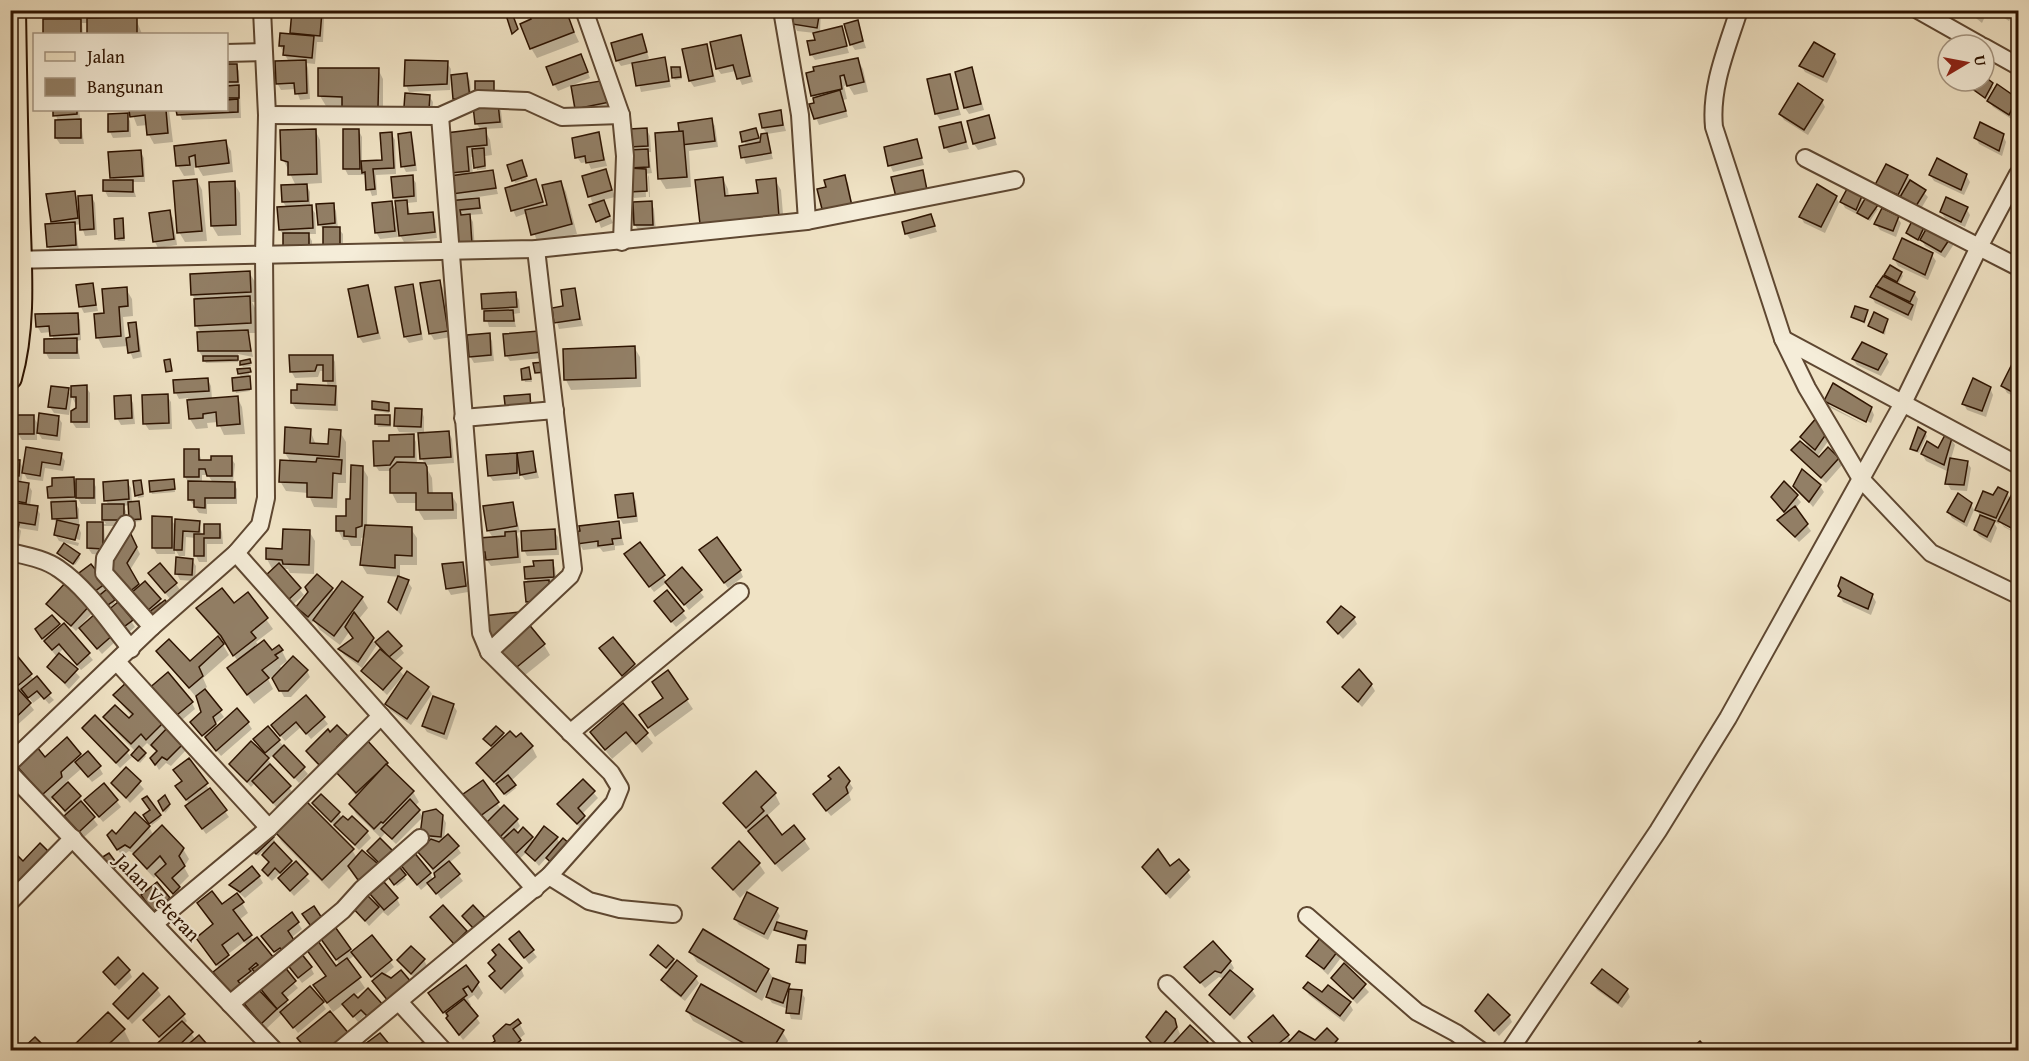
<svg xmlns="http://www.w3.org/2000/svg" width="2029" height="1061" viewBox="0 0 2029 1061" font-family="'Gentium Book Plus',serif">
  <style>
    .shadow { fill: #0003; fill-rule: evenodd }
    .building { fill: #927f66; stroke: #2d1300; stroke-width: 1.5 }
    .lines { fill: none; stroke-linecap: round; stroke-linejoin: round }
    .minor-casing { stroke: #5e4731; stroke-width: 20 }
    .major-casing { stroke: #2d1300; stroke-width: 26 }
    .minor { stroke: #f5edd9; stroke-width: 16 }
    .major { stroke: #f0e3c5; stroke-width: 22 }
    .labels { text-anchor: middle; dominant-baseline: central; stroke-width: 4.5; stroke-linejoin: round; paint-order: stroke }
    .street-label { font-size: 20px; fill: #2d1300; stroke: #f5edd9 }
  </style>
  <rect width="100%" height="100%" fill="#f0e3c5"/>
  <filter id="stains"><feTurbulence type="fractalNoise" baseFrequency=".00333" numOctaves="4"/><feColorMatrix values="0 0 0 0 .2 0 0 0 0 .09 0 0 0 0 .02 0 0 0 .5 -.17"/></filter>
  <radialGradient id="worn" r=".72"><stop offset=".6" stop-color="#630" stop-opacity="0"/><stop offset="1" stop-color="#630" stop-opacity=".3"/></radialGradient>
  <g class="shadow">
    <path d="M55 10H98L99 19H136L142 34H89L88 23H82L83 34H45V21H59Z"/>
    <path d="M196 10H208L207 14H197Z"/>
    <path d="M293 10 321 13 324 19 323 42H317L315 64 306 63 308 68 310 99 300 100 296 89 281 90 277 83 289 62 280 46 291 36Z"/>
    <path d="M589 10H625L602 16 599 12 591 14Z"/>
    <path d="M796 10H821L820 33 841 28 849 53 815 60 811 54 817 41 815 33 797 31 794 24Z"/>
    <path d="M1966 10H1988L1982 23Z"/>
    <path d="M1991 10H2015L2009 21Z"/>
    <path d="M565 12 579 42 537 58 531 48 533 20Z"/>
    <path d="M858 22 866 48 855 50 851 44Z"/>
    <path d="M641 35 649 58 641 63 664 59 671 87 641 92 634 63 621 66 617 60Z"/>
    <path d="M740 37 753 82 742 85 736 71 721 74 717 68Z"/>
    <path d="M706 46 716 82 694 87 690 81Z"/>
    <path d="M1834 55 1837 62 1827 83 1805 72 1801 66Z"/>
    <path d="M857 59 863 69 868 92 854 95 848 85 844 86 847 99 843 100 848 117 819 125 811 105 816 102 812 95Z"/>
    <path d="M584 62 590 78 558 91 554 84Z"/>
    <path d="M447 63 451 69 450 90 409 92 406 85Z"/>
    <path d="M226 65H236L239 71 241 118 182 120 178 110H226Z"/>
    <path d="M679 68 682 79 675 80 673 77Z"/>
    <path d="M378 69 383 79V116H349L343 106H326L320 96Z"/>
    <path d="M972 69 984 110 969 114 965 108Z"/>
    <path d="M467 75 470 81 472 104 459 105 455 99 453 76Z"/>
    <path d="M949 75 961 115 940 120 936 113Z"/>
    <path d="M1982 81 1993 87 1986 100 1976 91Z"/>
    <path d="M609 88 613 109 577 108Z"/>
    <path d="M429 96 433 102 432 115 410 113 406 106Z"/>
    <path d="M2016 99 2018 108 2013 120 1993 107 1989 101Z"/>
    <path d="M1822 101 1825 107 1808 135 1784 120 1780 114Z"/>
    <path d="M498 105 501 111 503 128 484 129 490 140 492 155 485 156 486 169 477 170 475 157H471L473 174 492 172 498 194 471 198 472 200H479L483 214 469 215 473 222 475 250 457 251 458 201 453 193 455 177 448 134 481 130 476 123Z"/>
    <path d="M54 110H79L84 144H60L56 138V121H58Z"/>
    <path d="M131 110H169L173 142 154 144 149 135 148 125 137 126Z"/>
    <path d="M780 112 786 131 767 134 763 128Z"/>
    <path d="M127 115 130 121 131 137 113 138 110 132Z"/>
    <path d="M988 117 997 145 978 150 974 144Z"/>
    <path d="M711 120 715 126 718 147 689 151 691 187 666 189 660 179 681 133Z"/>
    <path d="M960 123 969 149 949 153 945 147Z"/>
    <path d="M315 130 320 140 322 183 306 184 310 192V206L315 213 316 234H308L312 241V254L285 237 280 230 287 208 283 202 296 186 283 159Z"/>
    <path d="M647 130 650 136 651 152H648L652 173 645 174 646 197 634 198 630 192 634 151 631 146Z"/>
    <path d="M344 131H359L362 137V162L383 161 391 133 395 140 396 174 376 175 377 195 372 196 365 175H348L345 169Z"/>
    <path d="M757 132 761 146 766 134 773 159 746 164 740 147 746 146 741 133Z"/>
    <path d="M410 134 413 140 417 171 406 172 403 166Z"/>
    <path d="M598 134 607 166 591 169 588 162 581 163 577 157Z"/>
    <path d="M2003 136 2006 142 2002 156 1979 144 1976 138Z"/>
    <path d="M225 141 231 151 233 172 203 176 197 166 194 168 195 175 184 176 178 166 176 147Z"/>
    <path d="M916 141 924 165 893 172 890 165Z"/>
    <path d="M140 151 144 158 145 182H132L136 197H108L105 191 114 182 112 177Z"/>
    <path d="M522 164 527 179 515 183 509 166Z"/>
    <path d="M606 171 615 197 603 200 613 223 601 228 590 196Z"/>
    <path d="M922 172 930 196 901 202Z"/>
    <path d="M648 175 649 177 650 197H649Z"/>
    <path d="M1930 175H1966L1970 182 1964 195 1934 181Z"/>
    <path d="M1907 176 1928 197 1919 212 1881 191 1877 185Z"/>
    <path d="M412 177 416 183 417 202 407 203 411 216 432 213 435 220 437 238 404 242 397 230 398 237 380 239 376 232 391 202 398 214 394 197Z"/>
    <path d="M844 177 848 183 854 213 828 188Z"/>
    <path d="M723 179 728 189 729 198 759 195 775 180 781 190 784 226 707 234Z"/>
    <path d="M197 180 202 190 207 241 185 242 179 232Z"/>
    <path d="M535 181 545 207 549 206 561 182 566 192 577 234 538 244 527 213 516 217 513 210Z"/>
    <path d="M234 183 240 193 241 235 218 236 212 226Z"/>
    <path d="M74 192 80 202 91 196 95 203 97 235 85 236 81 224 75 225 79 251 52 253 48 247 54 225 52 222Z"/>
    <path d="M1836 197 1839 203 1825 233 1804 223 1801 217Z"/>
    <path d="M1861 197 1864 203 1878 209 1870 221 1845 208 1842 202Z"/>
    <path d="M651 202 654 209 656 231H639L635 225Z"/>
    <path d="M333 204 336 211 338 228 343 234V255L319 224Z"/>
    <path d="M1966 208 1970 215 1965 227 1945 218 1941 212Z"/>
    <path d="M169 212 173 218 177 245 158 248 155 242Z"/>
    <path d="M931 216 937 232 910 239 906 233Z"/>
    <path d="M1897 217 1901 223 1896 237 1880 230 1876 224Z"/>
    <path d="M1914 219 1950 238 1954 244 1945 258 1925 246 1921 238 1919 241 1909 236 1907 233Z"/>
    <path d="M122 220 125 241H118L117 239Z"/>
    <path d="M1932 255 1936 261 1928 280 1898 266 1894 259Z"/>
    <path d="M249 272 255 282 256 302H252L255 308 256 333H248L253 357 238 354V362L206 363 199 351 201 333 196 325 195 299 192 294Z"/>
    <path d="M1901 273 1903 276 1898 285 1914 293 1918 299 1912 321 1875 303 1872 297 1884 278 1888 280 1885 275Z"/>
    <path d="M439 282 443 288 451 337 434 340 430 333Z"/>
    <path d="M92 285 98 311 84 313 81 307Z"/>
    <path d="M412 286 415 292 423 340 409 343 405 337Z"/>
    <path d="M367 287 381 339 363 343 359 337Z"/>
    <path d="M126 289 132 299 133 316 123 317 125 339 132 338 135 324 138 330 142 357 133 359 128 346 103 348 98 338 96 315 106 314Z"/>
    <path d="M574 290 583 326 559 329 553 309 565 307Z"/>
    <path d="M515 294 519 300 520 313 513 314 516 327H489L484 309Z"/>
    <path d="M1867 312 1865 324 1853 316Z"/>
    <path d="M77 314 80 320 81 340 77 341 80 359H49L46 353 54 340 51 332 41 333 37 326Z"/>
    <path d="M1887 320 1885 335 1870 326Z"/>
    <path d="M538 333 543 358 510 361 506 355Z"/>
    <path d="M489 335 492 341 494 361 474 363 470 356Z"/>
    <path d="M634 347 640 357 641 387 571 390 566 380Z"/>
    <path d="M2018 355V398L2007 393 2003 386Z"/>
    <path d="M332 356 335 362 338 411 296 409 292 403 328 387 324 371H320L318 377 295 378 291 371Z"/>
    <path d="M1886 356 1889 362 1881 376 1857 365 1853 359Z"/>
    <path d="M249 361 251 366 243 367 242 365Z"/>
    <path d="M529 369 532 382H525L522 370Z"/>
    <path d="M249 370 250 391 236 393 235 390 242 378 239 374Z"/>
    <path d="M208 380 211 386 212 399 237 397 242 407 245 434 224 435 218 422 207 423 208 428 196 429 190 419 188 398 179 399 176 393Z"/>
    <path d="M86 387 90 393V428H76L72 422 78 409 72 397Z"/>
    <path d="M1990 388 1993 395 1986 417 1967 410 1963 403Z"/>
    <path d="M68 390 72 396 69 415 54 413 50 407Z"/>
    <path d="M167 396 171 402 172 429 149 430 145 424Z"/>
    <path d="M130 397 133 403 135 424 121 425 117 418Z"/>
    <path d="M1825 401 1871 408 1874 415 1871 423 1829 402V405L1869 427 1829 407Z"/>
    <path d="M388 404 389 413 375 411 373 408Z"/>
    <path d="M421 410 424 417V434L449 433 452 439 454 463 425 465 432 478 433 495 451 494 457 504V519L424 520 418 510V503H397L392 493 391 471H379L375 465 391 442 413 436 416 442 417 464H425L422 459 420 433 399 432 396 426Z"/>
    <path d="M33 416 39 426 58 417 62 423 60 441 42 439 37 431V440H22L18 434Z"/>
    <path d="M389 417 391 427H378L377 424Z"/>
    <path d="M1818 418 1831 437 1815 460 1828 449 1842 465 1826 483 1792 451 1809 449 1802 437Z"/>
    <path d="M310 430 316 445 329 446 340 432 346 442V483H338L337 508 314 507 308 493 286 491 280 481 290 461 285 453Z"/>
    <path d="M1925 433 1927 436 1919 453 1913 451 1911 449Z"/>
    <path d="M1951 439 1955 445 1951 459 1967 462 1971 468 1967 491 1951 490 1947 483 1949 472 1926 461 1922 454 1939 450Z"/>
    <path d="M27 449 61 455 65 461 63 471 45 468 43 481 27 479 23 471 21 483 28 484 32 491 30 506 37 508 40 514 38 531 19 528 21 531 17 555 10 553V460L19 461 24 469Z"/>
    <path d="M185 450H198L202 462 231 458 235 464 233 482 237 489V504H207V514L199 513 190 500 189 483 185 477ZM202 475H208L213 483H202Z"/>
    <path d="M532 452 539 478 525 480 520 473V479L493 481 489 475 488 456Z"/>
    <path d="M362 467 368 477 367 527 411 529 417 538V565H400V578L408 582 412 588 401 615 389 602 400 577 367 574 361 564 365 537 361 538V546H351L348 540H343L338 530 347 518Z"/>
    <path d="M73 479 78 486 93 481 96 487V504H81L77 497 75 503 79 509V524H77L81 533 80 540 58 534V537L79 543 78 546 59 541 55 534 57 525 54 519 53 504 49 498Z"/>
    <path d="M140 481 144 497 138 498 137 495Z"/>
    <path d="M127 482 131 488 132 503H139L140 505 141 521 132 522 130 505 123 506 126 511 127 526H104L106 555 92 554 88 548 89 523 106 524 103 520 109 505 106 501Z"/>
    <path d="M174 483 175 492 152 494 151 491Z"/>
    <path d="M1784 483 1801 502 1795 509 1811 531 1799 542 1779 521 1787 515 1777 503Z"/>
    <path d="M1795 486H1820L1824 492 1813 507Z"/>
    <path d="M2007 493 2011 500 2014 495 2018 498V530L2003 522V525L2018 534V547L2013 540 2017 534 2004 527 2000 521 1999 524 1993 521 1997 528 1991 543 1979 536 1975 530 1980 516 1977 510 1994 496Z"/>
    <path d="M632 495 636 501 638 522 623 524 619 517Z"/>
    <path d="M513 504 520 532 516 533 519 539 521 563 491 566 481 552 493 538 488 530Z"/>
    <path d="M1971 504 1974 510 1967 527 1952 518 1948 512Z"/>
    <path d="M171 519 176 527 199 522 202 536 219 525 222 532 223 544H207V562H199L196 556V538L186 537 185 556H179L175 549V554H157L153 547Z"/>
    <path d="M618 523 624 545 615 546V550L603 552 600 548 583 550 579 543Z"/>
    <path d="M309 531 315 541 314 574 290 573 288 569H283L304 595 291 606 267 559 268 550H284Z"/>
    <path d="M554 531 558 537 559 555 527 556 524 550Z"/>
    <path d="M131 536 140 554 130 570 139 588 159 600 162 604 157 622 114 572Z"/>
    <path d="M639 544 667 582 682 569 704 597 689 610 667 582 654 592 630 561Z"/>
    <path d="M59 553 79 555 80 558 75 565Z"/>
    <path d="M705 556 740 570 743 577 728 588Z"/>
    <path d="M192 560 196 566 195 581 180 580 177 574Z"/>
    <path d="M552 561 555 568 557 583H549L551 587 531 608 527 602 529 583 526 579 535 568Z"/>
    <path d="M462 564 465 570 468 592 451 595 447 588Z"/>
    <path d="M150 574 176 584 180 590 170 599Z"/>
    <path d="M81 583 104 584 115 603 105 611Z"/>
    <path d="M66 584 93 612 76 631 48 604Z"/>
    <path d="M332 589 334 593 362 598 368 608 358 620 375 644 388 633 404 653 393 663 405 677 428 688 432 694 411 725 390 710 386 704 405 677 403 676 387 695 363 671 381 649 378 643 362 668 344 655 340 649 354 639 349 632 340 645 320 630 314 620 312 623 301 613 298 607Z"/>
    <path d="M667 593 687 618 676 627 660 608Z"/>
    <path d="M248 594 273 629 256 642 259 646 272 652 282 651 287 661 280 666 282 669 307 671 310 677 291 697H284L273 676 268 679 273 689 254 704 235 678 238 661 198 608 233 605Z"/>
    <path d="M1872 595 1876 602 1871 615 1843 602 1840 596Z"/>
    <path d="M52 617 60 628 64 625 93 660 81 670 63 649 58 654 80 677 69 689 48 667 57 657 40 636Z"/>
    <path d="M113 618 131 621 135 627 126 635Z"/>
    <path d="M1354 618 1357 624 1343 639 1329 623Z"/>
    <path d="M81 629 113 635 116 641 102 654Z"/>
    <path d="M223 645 229 655 203 678 207 687 204 690 224 717 215 724 217 728 248 723 252 729 221 756 192 722 203 713 198 695 196 697 158 651 190 663Z"/>
    <path d="M544 645 550 655 519 680 502 660Z"/>
    <path d="M10 649 34 680 54 700 49 704 42 696 33 703 26 694 23 696 34 710 15 727 10 722Z"/>
    <path d="M601 649 634 665 638 671 626 681Z"/>
    <path d="M668 672 693 709 655 737 647 725 664 699Z"/>
    <path d="M128 683 186 750 171 766 166 763 159 770 152 758 158 753 147 743 140 750 146 756 140 763 133 756 120 768 84 728 95 717 131 757 136 752 111 727 105 717 129 720 132 717 115 696Z"/>
    <path d="M1371 684 1375 691 1362 707 1344 687Z"/>
    <path d="M153 696 192 703 195 709 176 725Z"/>
    <path d="M306 697 328 724 311 739 301 727 285 741 277 732Z"/>
    <path d="M453 705 457 711 447 740 427 732 423 726Z"/>
    <path d="M623 706 653 743 642 753 633 741 612 759 592 733Z"/>
    <path d="M330 734 347 737 350 743 366 741 413 792 419 802 415 806 423 817 396 844 385 833 381 838 356 814 350 804 357 797 335 768 328 775 311 758 308 752Z"/>
    <path d="M503 734 505 738 532 747 537 757 511 781 516 788 506 796 484 773 478 763 493 749 485 740Z"/>
    <path d="M255 739 279 741 308 774 299 783 274 754 268 760 293 793 277 808 255 783 251 787 230 764 267 755Z"/>
    <path d="M80 755 99 767 103 774 92 782 81 769 66 782 80 797 82 804 98 825 83 838 54 798 48 804 18 766 45 759Z"/>
    <path d="M188 760 229 817 206 834 191 813 190 805 181 793Z"/>
    <path d="M126 769 144 789 130 803 112 783Z"/>
    <path d="M583 781 598 798 582 814 588 823 581 829 559 804Z"/>
    <path d="M482 782 501 809 517 820 520 826 515 832 518 835 531 838 534 843 557 838 560 844 551 864 547 857 539 866 527 852 515 863 499 847 494 815 480 825Z"/>
    <path d="M849 782 853 788 849 794 851 800 831 816 818 801Z"/>
    <path d="M104 785 121 807 103 822 90 806Z"/>
    <path d="M775 794 780 804 766 817 782 837 804 840 810 849 782 872 724 803Z"/>
    <path d="M165 797 170 807 165 813 160 802Z"/>
    <path d="M147 798 161 818 152 825 145 815 151 811Z"/>
    <path d="M313 804 339 813 342 819 367 832 371 838 359 850Z"/>
    <path d="M442 816 446 823 444 839 457 847 461 853 449 863 463 881 441 899 429 883 421 890 405 870 430 873 433 880 437 877 419 852 430 842 426 841 422 835Z"/>
    <path d="M149 827 154 836 183 849 189 859 184 867 189 876 178 887 184 898 180 903 157 875 154 878 141 864 135 854 129 851 122 856 112 841 116 836Z"/>
    <path d="M276 831 352 850 357 858 376 863 369 851 386 870 376 860 381 871 363 886 351 867 329 889 281 841Z"/>
    <path d="M268 833 275 841 272 843 310 881 294 896 284 885 280 873 272 881 267 876 264 870 270 864 262 852 258 856 253 851Z"/>
    <path d="M759 864 765 873 740 898 714 868Z"/>
    <path d="M396 866 406 879 397 886 388 876Z"/>
    <path d="M1143 867 1187 871 1191 877 1170 899Z"/>
    <path d="M259 876 263 883 245 898 231 886Z"/>
    <path d="M157 884 172 905 158 917 146 902Z"/>
    <path d="M371 895 397 899 400 905 388 916 383 912 369 926 352 905 379 907Z"/>
    <path d="M242 903 248 913 239 920 254 941 298 988 285 999 289 1006 322 1003 326 1009 298 1033 283 1013 266 1029 245 1004 240 1007 221 982 215 972 219 968 204 948 214 926 205 913ZM244 942 248 946 230 960 227 955ZM261 987 267 1001 244 991Z"/>
    <path d="M776 909 780 916 768 940 739 925 735 919Z"/>
    <path d="M292 914 302 929 291 938 279 957 267 942Z"/>
    <path d="M432 918 465 932 469 938 458 949Z"/>
    <path d="M776 930 806 932 808 935 806 941Z"/>
    <path d="M518 933 537 957 529 964 511 940Z"/>
    <path d="M372 937 394 967 383 976 411 984 375 981 355 955 347 961 365 988 354 996 374 1025 365 1015 358 1022 344 1004 333 1012 315 986 340 965 324 942 350 950 352 953Z"/>
    <path d="M805 947 806 965 799 964 798 961Z"/>
    <path d="M691 952 768 970 774 980 789 985 792 990 801 992 805 998 802 1020 791 1019 788 1009 772 1003 768 997 770 986 762 1001 697 962Z"/>
    <path d="M1337 952 1340 959 1328 975 1308 956Z"/>
    <path d="M497 956 521 969 524 976 505 994 491 976 495 972 490 963Z"/>
    <path d="M653 957 673 960 676 964 695 977 699 983 685 1001 667 987 663 980 670 971Z"/>
    <path d="M399 960H424L427 966 415 979Z"/>
    <path d="M1230 961 1234 968 1230 973 1252 990 1256 996 1234 1020 1210 995 1225 979 1219 977 1205 988 1186 967Z"/>
    <path d="M288 964 311 968 314 974 302 983Z"/>
    <path d="M1344 965 1369 992 1357 1004 1333 978Z"/>
    <path d="M129 971 132 977 119 990 104 973Z"/>
    <path d="M477 983 483 993 478 1000 474 995 468 999 471 1005 469 1007 480 1023 463 1040 430 993Z"/>
    <path d="M1593 983 1627 990 1630 997 1622 1008 1597 990Z"/>
    <path d="M157 989 161 995 132 1024 115 1004Z"/>
    <path d="M1305 989 1349 1003 1353 1010 1344 1022 1309 995Z"/>
    <path d="M687 1011 782 1031 788 1041 783 1050H746L693 1021Z"/>
    <path d="M1477 1011 1509 1016 1512 1022 1499 1036Z"/>
    <path d="M108 1014 124 1030 131 1044 124 1050H71Z"/>
    <path d="M183 1015 187 1021 184 1024 196 1040 199 1037 211 1050H152L162 1041 145 1020Z"/>
    <path d="M1174 1020 1180 1034 1172 1044 1174 1045 1207 1043 1211 1049 1157 1050 1148 1038Z"/>
    <path d="M518 1021 525 1034 519 1039 526 1050H484Z"/>
    <path d="M1288 1035 1291 1041 1337 1040 1343 1050H1292L1289 1044 1282 1050H1259L1250 1038Z"/>
  </g>
  <g class="building">
    <path d="M54 10H94V12L54 16Z"/>
    <path d="M292 10 322 12 320 36 290 33Z"/>
    <path d="M527 10H566L574 32 530 49 520 24 531 19Z"/>
    <path d="M794 10H820L817 28 792 24Z"/>
    <path d="M1968 10H1982L1979 17Z"/>
    <path d="M1995 10H2008L2005 16Z"/>
    <path d="M512 13 518 29 512 34 506 15Z"/>
    <path d="M137 17V34H87V18Z"/>
    <rect x="43" y="19" width="38" height="15"/>
    <path d="M858 20 863 41 850 45 844 24Z"/>
    <path d="M842 26 847 46 810 55 807 41 815 40 813 33Z"/>
    <path d="M280 33 314 36 312 58 283 55 284 46H279Z"/>
    <path d="M642 34 647 52 616 61 611 43Z"/>
    <path d="M741 35 750 76 737 79 733 65 716 69 710 42Z"/>
    <path d="M1814 42 1835 54 1823 77 1799 66Z"/>
    <path d="M707 44 713 76 689 81 682 49Z"/>
    <path d="M581 54 588 72 553 85 546 67Z"/>
    <path d="M665 57 669 81 636 86 632 63Z"/>
    <path d="M858 58 864 82 847 86 844 75 840 76 842 89 811 96 806 73 814 71 813 67Z"/>
    <path d="M306 60 307 93 295 94 294 83 276 84 275 61Z"/>
    <path d="M405 60 448 61 447 84 404 86Z"/>
    <path d="M226 64H237L238 82H226Z"/>
    <path d="M671 67H680L681 77 672 78Z"/>
    <path d="M972 67 981 104 964 108 955 72Z"/>
    <path d="M318 68H379L378 107H342V97L318 96Z"/>
    <path d="M467 73 470 98 453 99 451 75Z"/>
    <path d="M950 74 958 109 935 114 927 79Z"/>
    <path d="M1984 76 1993 83 1985 98 1974 90 1981 81H1984Z"/>
    <path d="M606 80 610 102 575 109 571 86Z"/>
    <path d="M475 81H494V94L475 95Z"/>
    <path d="M1798 83 1823 100 1804 130 1779 114Z"/>
    <path d="M1997 84 2017 98 2009 115 1987 101Z"/>
    <path d="M239 85V98H226V86Z"/>
    <path d="M840 90 846 111 814 119 809 104 814 103 813 98Z"/>
    <path d="M405 93 430 95 429 109 404 107Z"/>
    <path d="M238 99V112L177 115 176 110H226V100Z"/>
    <path d="M498 103 500 122 475 124 473 106Z"/>
    <path d="M53 110H77V114L53 116Z"/>
    <path d="M129 110H166L168 133 147 135 145 115 130 117Z"/>
    <path d="M781 110 783 125 762 128 759 114Z"/>
    <path d="M128 113V131L108 132V114Z"/>
    <path d="M989 115 995 138 973 144 967 121Z"/>
    <path d="M712 118 715 141 681 145 678 123Z"/>
    <path d="M81 119V138H55V120Z"/>
    <path d="M961 122 966 142 944 148 939 127Z"/>
    <path d="M1980 122 2004 134 1999 151 1974 138Z"/>
    <path d="M486 128 487 145 467 147 469 171 451 173 446 133Z"/>
    <path d="M647 128 648 146 629 147V129Z"/>
    <path d="M756 128 759 138 742 142 740 132Z"/>
    <path d="M316 129 317 174 288 175V162L281 160 280 130Z"/>
    <path d="M343 129H359L360 169H343Z"/>
    <path d="M683 131 687 177 658 179 655 133Z"/>
    <path d="M392 132 394 168 373 169 375 189 366 190 365 172 362 173 361 161 382 160 380 133Z"/>
    <path d="M411 132 415 165 401 167 398 134Z"/>
    <path d="M599 132 604 160 586 163 585 156 575 158 572 138Z"/>
    <path d="M767 133 771 153 741 158 739 146 760 142 761 134Z"/>
    <path d="M917 139 922 158 888 166 884 147Z"/>
    <path d="M226 140 229 163 196 167 195 155 189 157 190 165 176 166 174 146Z"/>
    <path d="M484 148 485 166 474 168 472 149Z"/>
    <path d="M648 149 649 167 629 168 628 150Z"/>
    <path d="M141 150 143 176 110 178 108 152Z"/>
    <path d="M1937 158 1967 174 1961 190 1929 175Z"/>
    <path d="M522 160 527 176 512 181 507 165Z"/>
    <path d="M1886 164 1908 175 1898 195 1875 185Z"/>
    <path d="M629 168 646 169 647 191 629 192Z"/>
    <path d="M606 169 612 190 588 197 582 176Z"/>
    <path d="M493 170 496 188 452 194 450 176Z"/>
    <path d="M923 170 927 190 896 197 891 177Z"/>
    <path d="M413 175 414 196 393 198 391 177Z"/>
    <path d="M845 175 852 206 823 213 817 189 826 187 824 180Z"/>
    <path d="M723 177 725 196 758 193 756 180 776 178 779 217 700 224 695 180Z"/>
    <path d="M197 179 202 231 177 233 173 181Z"/>
    <path d="M536 179 543 202 511 211 505 188Z"/>
    <path d="M103 180H133V192L103 191Z"/>
    <path d="M1910 180 1926 190 1916 206 1900 197Z"/>
    <path d="M235 181 236 225 211 226 209 182Z"/>
    <path d="M561 181 572 224 531 235 525 210 547 205 542 185Z"/>
    <path d="M307 184 308 201 282 202 281 185Z"/>
    <path d="M1817 184 1837 196 1821 227 1799 217Z"/>
    <path d="M1848 187 1862 196 1856 210 1840 202Z"/>
    <path d="M75 191 78 218 51 222 46 194Z"/>
    <path d="M92 195 94 229 80 230 78 196Z"/>
    <path d="M1866 197 1878 205 1868 219 1857 213Z"/>
    <path d="M1946 197 1968 207 1961 222 1940 212Z"/>
    <path d="M479 198 480 208 460 210 461 215 470 214 472 244 452 245 448 201Z"/>
    <path d="M407 200 408 214 433 212 435 232 399 236 395 201Z"/>
    <path d="M604 200 610 216 596 222 589 205Z"/>
    <path d="M392 201 395 231 375 233 372 203Z"/>
    <path d="M652 201 653 225H634L633 202Z"/>
    <path d="M334 203 335 223 318 225 316 204Z"/>
    <path d="M312 205 313 228 279 230 277 207Z"/>
    <path d="M1882 208 1899 216 1893 231 1874 224Z"/>
    <path d="M170 210 174 239 153 242 149 213Z"/>
    <path d="M931 214 935 226 905 234 902 222Z"/>
    <path d="M1914 217 1926 223 1918 240 1906 233Z"/>
    <path d="M123 218 124 238 115 239 114 219Z"/>
    <path d="M75 222 76 245 47 247 45 224Z"/>
    <path d="M1929 224 1951 237 1941 252 1920 240Z"/>
    <rect x="323" y="227" width="17" height="22"/>
    <path d="M283 233H309V248L283 249Z"/>
    <path d="M1902 238 1933 253 1925 275 1893 259Z"/>
    <path d="M1890 265 1902 272 1897 282 1884 275Z"/>
    <path d="M250 271 251 292 191 295 190 274Z"/>
    <path d="M1883 276 1915 292 1910 302 1876 286Z"/>
    <path d="M440 280 448 331 429 334 420 283Z"/>
    <path d="M93 283 96 305 79 307 76 285Z"/>
    <path d="M413 284 421 334 404 337 395 287Z"/>
    <path d="M368 285 378 333 358 337 348 289Z"/>
    <path d="M1876 286 1913 305 1908 315 1870 297Z"/>
    <path d="M127 287 128 306 119 307 121 336 96 338 94 314 104 313 102 289Z"/>
    <path d="M575 288 580 319 554 323 552 308 563 306 561 290Z"/>
    <path d="M516 292 517 307 482 309 481 294Z"/>
    <path d="M250 296 251 323 195 326 194 299Z"/>
    <path d="M1855 306 1868 310 1864 322 1851 317Z"/>
    <path d="M513 310 514 321H484V311Z"/>
    <path d="M1874 312 1888 319 1883 333 1868 326Z"/>
    <path d="M78 313 79 334 50 336 49 326 36 327 35 314Z"/>
    <path d="M136 322 139 351 128 353 126 338 130 337 128 323Z"/>
    <path d="M248 330 251 351H198L197 332Z"/>
    <path d="M539 331 541 352 505 356 503 334Z"/>
    <path d="M490 333 491 355 469 357 467 335Z"/>
    <path d="M77 338V353H44V339Z"/>
    <path d="M1862 342 1887 354 1878 370 1852 359Z"/>
    <path d="M635 346 636 378 564 380 563 349Z"/>
    <path d="M2018 352V383L2014 393 2001 386Z"/>
    <path d="M289 355H333V381H323V365H317L315 371 290 372Z"/>
    <path d="M203 356H238V360L203 361Z"/>
    <path d="M170 359 172 371 166 372 164 360Z"/>
    <path d="M250 359 251 363 240 365V361Z"/>
    <path d="M545 362 546 372 535 373 533 363Z"/>
    <path d="M529 367 531 379 522 380 521 369Z"/>
    <path d="M250 368 251 372 238 374 237 369Z"/>
    <path d="M250 376 251 389 233 391 232 378Z"/>
    <path d="M208 378 209 391 174 393 173 380Z"/>
    <path d="M1973 378 1991 387 1982 411 1962 404Z"/>
    <path d="M1833 383 1872 407 1866 422 1824 401Z"/>
    <path d="M297 384 336 386 335 405 291 403V390H297Z"/>
    <path d="M87 385V422H71V411L76 408V397H71V386Z"/>
    <path d="M51 386 69 388 66 409 48 407Z"/>
    <path d="M168 394 169 423 143 424 142 395Z"/>
    <path d="M530 394 531 411 506 413 504 396Z"/>
    <path d="M131 395 132 418 115 419 114 396Z"/>
    <path d="M238 396 240 424 217 426 216 412 203 414V418L189 419 187 400Z"/>
    <path d="M372 401 389 403V411L372 409Z"/>
    <path d="M395 408 422 409 421 427 394 426Z"/>
    <path d="M39 413 59 416 57 436 37 433Z"/>
    <path d="M16 415H34V434H17Z"/>
    <path d="M375 415H390V425L375 424Z"/>
    <path d="M1818 416 1829 430 1815 450 1800 437Z"/>
    <path d="M285 427 311 429 310 443 328 444 329 429 341 430 339 457 284 453Z"/>
    <path d="M1918 427 1926 432 1917 451 1910 449Z"/>
    <path d="M449 431 451 457 420 459 418 433Z"/>
    <path d="M414 434V457H395L390 465 374 466 373 441H389V435Z"/>
    <path d="M1945 435 1952 438 1944 465 1921 454 1927 441 1938 448Z"/>
    <path d="M1800 441 1819 457 1828 447 1839 458 1821 478 1791 450Z"/>
    <path d="M26 447 62 453 60 465 42 462 40 476 22 473Z"/>
    <path d="M184 449H199V460H211V456H232V476H207L205 469H199V477H184Z"/>
    <path d="M533 451 536 472 520 475 517 453Z"/>
    <path d="M517 453V473L488 476 486 455Z"/>
    <path d="M317 458 342 460 341 474 333 473 332 498 307 497V483L279 482 280 460 316 462Z"/>
    <path d="M1950 458 1968 461 1964 485 1945 484Z"/>
    <path d="M10 459 20 460 19 476 10 475Z"/>
    <path d="M397 462 425 463 427 467 428 493H452L453 510H416V493H390V469Z"/>
    <path d="M351 465 363 466 362 526 356 528V537L344 536V531H336V516H346V499H350Z"/>
    <path d="M1802 469 1821 485 1809 502 1793 486Z"/>
    <path d="M74 477 75 497 48 498 47 487 52 486V478Z"/>
    <rect x="76" y="479" width="18" height="19"/>
    <path d="M174 479 175 489 150 492 149 481Z"/>
    <path d="M10 480 29 483 26 503 10 500Z"/>
    <path d="M128 480 129 499 104 501 103 482Z"/>
    <path d="M141 480 143 494 135 496 133 481Z"/>
    <path d="M188 481 235 482V498H205V508L194 507V500H188Z"/>
    <path d="M1784 481 1798 495 1784 512 1771 497Z"/>
    <path d="M1998 487 2008 492 1996 518 1975 510 1983 491 1993 495Z"/>
    <path d="M2013 492 2018 496V523L2015 530 1998 521Z"/>
    <path d="M633 493 636 516 618 518 615 495Z"/>
    <path d="M1958 493 1972 503 1964 522 1947 512Z"/>
    <path d="M76 501 77 518 52 519 51 502Z"/>
    <path d="M139 501 141 519 129 520 128 502Z"/>
    <path d="M10 502 38 506 35 525 10 521Z"/>
    <path d="M513 502 517 526 487 531 483 506Z"/>
    <rect x="102" y="504" width="22" height="16"/>
    <path d="M1795 506 1808 524 1795 537 1777 520Z"/>
    <path d="M1980 515 1995 521 1987 537 1974 530Z"/>
    <path d="M152 516 172 517V548H152Z"/>
    <path d="M175 519 200 521 199 532 183 531 182 550H174Z"/>
    <path d="M57 520 79 525 75 540 54 535Z"/>
    <path d="M619 521 621 538 612 539 613 544 598 546V541L577 544 576 532 580 531 579 526Z"/>
    <path d="M10 522 19 524 14 549 10 548Z"/>
    <path d="M87 522H103V549L87 548Z"/>
    <path d="M204 524H220V538H204V556H194V534H204Z"/>
    <path d="M365 525 412 527V556L395 555V568L360 565Z"/>
    <path d="M128 528 137 547 127 563 139 584 128 593 108 565Z"/>
    <path d="M2018 528V544L2012 540Z"/>
    <path d="M283 529 310 530 309 565 283 564 282 560 266 559V548L282 549Z"/>
    <path d="M555 529 556 549 522 551 521 531Z"/>
    <path d="M516 531 518 557 486 560 485 552H479V538L505 536V532Z"/>
    <path d="M717 537 741 570 724 583 699 550Z"/>
    <path d="M640 542 665 575 649 587 624 554Z"/>
    <path d="M64 543 80 554 73 564 57 553Z"/>
    <path d="M176 557 193 559 192 575 175 574Z"/>
    <path d="M553 560 554 577 525 579 524 567 534 566 533 561Z"/>
    <path d="M463 562 466 586 446 589 442 564Z"/>
    <path d="M160 563 177 583 165 593 148 573Z"/>
    <path d="M279 563 301 588 287 601 265 576Z"/>
    <path d="M91 564 106 583 90 595 75 576Z"/>
    <path d="M682 567 702 590 684 605 665 582Z"/>
    <path d="M317 574 333 588 308 617 296 607 308 592 305 587Z"/>
    <path d="M398 576 409 580 397 610 388 602Z"/>
    <path d="M1841 577 1873 594 1868 609 1838 596 1841 591 1838 586Z"/>
    <path d="M549 580 550 591 545 596 535 597V601L526 602 524 582Z"/>
    <path d="M145 581 161 599 146 612 130 594Z"/>
    <path d="M342 581 363 597 334 636 313 620Z"/>
    <path d="M66 582 91 604 71 626 46 604Z"/>
    <path d="M222 588 234 603 248 592 268 618 251 632 256 638 233 656 221 636 196 608Z"/>
    <path d="M107 589 115 600 102 609 95 599Z"/>
    <path d="M667 590 684 611 671 622 654 601Z"/>
    <path d="M165 600 171 607 154 621 148 613Z"/>
    <path d="M118 602 133 620 121 629 107 611Z"/>
    <path d="M1341 606 1355 617 1338 634 1327 622Z"/>
    <path d="M354 612 374 638 358 662 338 649 353 638 345 627Z"/>
    <path d="M520 612 492 644 483 616Z"/>
    <path d="M95 614 114 634 97 649 79 628Z"/>
    <path d="M52 615 60 624 42 639 35 629Z"/>
    <path d="M527 622 545 644 512 671 495 650Z"/>
    <path d="M64 623 90 653 77 665 59 644 52 650 44 641Z"/>
    <path d="M388 631 402 646 389 657 375 642Z"/>
    <path d="M218 636 224 644 199 667 203 676 189 688 156 651 169 639 190 661Z"/>
    <path d="M613 637 635 664 622 676 599 648Z"/>
    <path d="M264 640 272 650 279 645 283 650 275 655 278 658 262 670 269 678 247 695 227 668Z"/>
    <path d="M10 647 32 674 10 692Z"/>
    <path d="M380 649 402 668 383 690 361 671Z"/>
    <path d="M59 653 78 669 65 683 47 667Z"/>
    <path d="M293 656 308 670 288 691H279L272 678Z"/>
    <path d="M1359 669 1372 684 1358 702 1342 687Z"/>
    <path d="M668 670 688 699 648 728 639 715 663 698 652 682Z"/>
    <path d="M407 671 429 687 407 719 385 704Z"/>
    <path d="M168 672 193 702 172 719 147 690Z"/>
    <path d="M37 676 51 693 44 699 37 691 28 698 21 689Z"/>
    <path d="M128 681 167 719 146 740 141 734 131 744 103 717 115 705 129 718 133 714 113 695Z"/>
    <path d="M18 689 31 703 11 722 10 696Z"/>
    <path d="M205 689 222 710 213 717 216 724 202 736 190 722 201 712 196 696Z"/>
    <path d="M306 695 325 717 306 734 296 722 280 736 271 725Z"/>
    <path d="M433 696 454 704 444 734 422 726Z"/>
    <path d="M623 703 648 733 636 744 626 732 605 750 590 732Z"/>
    <path d="M237 708 249 722 216 751 205 737Z"/>
    <path d="M95 715 129 750 116 763 82 728Z"/>
    <path d="M337 725 348 736 337 747 342 752 324 770 306 751 328 729 330 732Z"/>
    <path d="M268 726 280 740 265 753 253 739Z"/>
    <path d="M496 726 504 733 491 746 483 739Z"/>
    <path d="M168 727 184 743 167 760 162 757 155 765 150 758 157 751 151 745Z"/>
    <path d="M510 731 516 737 521 733 533 746 494 782 476 763Z"/>
    <path d="M67 737 81 754 61 772 62 777 42 795 16 765 37 747 45 757Z"/>
    <path d="M366 739 388 763 356 793 334 770Z"/>
    <path d="M251 741 269 758 247 782 229 764Z"/>
    <path d="M284 745 305 767 294 778 273 756Z"/>
    <path d="M139 746 146 753 138 761 131 755Z"/>
    <path d="M88 751 101 766 88 777 75 762Z"/>
    <path d="M189 758 208 783 186 800 175 786 182 781 173 770Z"/>
    <path d="M270 764 291 786 273 803 252 781Z"/>
    <path d="M386 764 414 791 383 823 381 822 374 829 349 804Z"/>
    <path d="M126 767 141 781 126 798 111 783Z"/>
    <path d="M839 767 850 781 846 787 848 793 826 811 813 794 831 779 828 776Z"/>
    <path d="M756 771 776 793 761 807 764 811 746 828 723 803Z"/>
    <path d="M508 775 516 785 504 794 496 784Z"/>
    <path d="M583 779 595 791 578 808 585 816 577 824 557 804Z"/>
    <path d="M483 780 499 802 475 820 459 797Z"/>
    <path d="M68 782 81 796 65 811 52 797Z"/>
    <path d="M104 783 118 800 99 817 84 800Z"/>
    <path d="M210 788 227 810 202 829 185 806Z"/>
    <path d="M321 794 340 812 331 822 312 803Z"/>
    <path d="M165 795 170 804 163 811 158 801Z"/>
    <path d="M147 796 161 815 149 824 143 815 150 810 142 799Z"/>
    <path d="M410 799 420 810 392 839 381 829Z"/>
    <path d="M305 800 354 849 322 880 274 831Z"/>
    <path d="M81 801 95 817 79 832 64 816Z"/>
    <path d="M504 805 518 819 495 842 481 828Z"/>
    <path d="M436 809 443 815 441 837 420 835 423 812Z"/>
    <path d="M135 812 150 826 130 848 125 845 117 850 107 835 112 830 116 834Z"/>
    <path d="M767 815 782 835 794 825 805 839 775 864 748 831Z"/>
    <path d="M343 816 348 820 352 816 368 831 355 845 334 825Z"/>
    <path d="M162 825 184 848 179 856 185 866 172 878 180 887 173 894 155 874 166 864 160 856 147 869 133 854Z"/>
    <path d="M544 826 558 837 535 861 525 852Z"/>
    <path d="M523 827 533 837 511 858 503 839 514 829 518 833Z"/>
    <path d="M269 831 274 837 256 854 250 848Z"/>
    <path d="M448 834 459 846 433 869 417 851 431 839 439 842Z"/>
    <path d="M380 838 394 852 381 865 367 851Z"/>
    <path d="M563 838 571 845 554 865 546 858Z"/>
    <path d="M739 841 760 863 733 890 712 868Z"/>
    <path d="M274 842 292 861 280 873 275 868 268 876 262 870 269 862 262 855Z"/>
    <path d="M40 843 51 854 10 894V861L17 855 23 861Z"/>
    <path d="M1158 849 1170 866 1179 859 1189 870 1166 894 1142 867Z"/>
    <path d="M362 850 378 864 365 879 363 877 358 880 348 866Z"/>
    <path d="M413 851 431 873 417 885 399 863Z"/>
    <path d="M109 853 118 865 110 871 101 858Z"/>
    <path d="M296 861 308 874 290 891 278 878Z"/>
    <path d="M449 861 460 874 436 894 427 883 435 877 434 873Z"/>
    <path d="M397 864 406 875 394 885 385 873Z"/>
    <path d="M252 866 260 876 240 892 229 885Z"/>
    <path d="M157 882 170 898 153 912 141 895Z"/>
    <path d="M384 882 398 898 384 910 370 894Z"/>
    <path d="M212 891 222 904 237 893 244 902 233 910 252 935 244 941 238 933 222 945 229 955 216 965 196 938 213 924 197 903Z"/>
    <path d="M363 891 379 907 365 921 350 905Z"/>
    <path d="M747 892 778 908 764 934 734 919Z"/>
    <path d="M443 905 467 931 454 944 430 917Z"/>
    <path d="M473 905 486 919 473 928 462 916Z"/>
    <path d="M314 906 324 921 313 929 302 914Z"/>
    <path d="M292 912 299 922 288 931 296 943 284 953 280 948 274 952 261 936Z"/>
    <path d="M777 922 807 931 805 939 774 930Z"/>
    <path d="M333 924 351 949 336 960 318 935Z"/>
    <path d="M703 929 769 969 756 992 689 952Z"/>
    <path d="M519 931 534 950 524 958 509 939Z"/>
    <path d="M372 935 392 960 371 977 351 952Z"/>
    <path d="M257 937 274 958 258 976 252 969 258 965 256 963 249 969 251 971 238 981 245 990 234 998 213 972Z"/>
    <path d="M1320 938 1338 951 1324 969 1306 956Z"/>
    <path d="M318 941 336 966 347 958 361 977 327 1003 313 985 326 976 306 949Z"/>
    <path d="M1213 941 1231 961 1221 973 1215 971 1200 983 1184 967Z"/>
    <path d="M499 944 522 968 501 989 489 976 495 971 488 963 496 955 492 950Z"/>
    <path d="M658 945 674 959 666 968 650 955Z"/>
    <path d="M798 945H806L805 963 796 962Z"/>
    <path d="M411 946 425 959 411 974 397 960Z"/>
    <path d="M300 952 312 967 298 978 286 963Z"/>
    <path d="M118 957 130 970 115 985 103 972Z"/>
    <path d="M677 960 697 976 681 996 661 980Z"/>
    <path d="M1344 963 1366 984 1353 999 1331 978Z"/>
    <path d="M466 965 479 982 472 992 468 986 463 989 467 995 443 1013 428 993Z"/>
    <path d="M284 966 296 981 282 993 288 1000 277 1009 259 987Z"/>
    <path d="M1602 969 1628 989 1618 1003 1591 983Z"/>
    <path d="M401 970 412 983 389 1002 372 981 382 973 391 978Z"/>
    <path d="M1230 970 1253 989 1230 1015 1209 995Z"/>
    <path d="M143 973 158 988 128 1019 113 1004Z"/>
    <path d="M773 978 790 984 783 1003 766 997Z"/>
    <path d="M1308 982 1322 992 1328 985 1351 1002 1340 1016 1303 988Z"/>
    <path d="M701 984 784 1030 772 1050H756L686 1011Z"/>
    <path d="M310 986 324 1002 293 1028 280 1012Z"/>
    <path d="M257 988 277 1009 261 1024 242 1001Z"/>
    <path d="M368 988 384 1006 370 1019 361 1010 353 1017 342 1004 354 994 358 998Z"/>
    <path d="M789 989 802 990 799 1014 786 1013Z"/>
    <path d="M1488 994 1510 1015 1494 1031 1475 1011Z"/>
    <path d="M169 996 185 1014 159 1037 143 1020Z"/>
    <path d="M464 999 478 1016 459 1035 446 1018 448 1016 446 1013Z"/>
    <path d="M330 1011 350 1035 331 1050H307L297 1038Z"/>
    <path d="M1166 1011 1175 1019 1177 1027 1158 1050 1146 1037Z"/>
    <path d="M108 1012 125 1029 110 1043 113 1050H69Z"/>
    <path d="M1273 1015 1289 1035 1271 1050H1259L1248 1037Z"/>
    <path d="M518 1019 521 1023 513 1029 521 1040 515 1045 519 1050H482L495 1041 493 1036 506 1024 510 1025Z"/>
    <path d="M182 1021 193 1032 174 1050H150Z"/>
    <path d="M1190 1025 1208 1042 1201 1050H1167Z"/>
    <path d="M1327 1028 1338 1039 1332 1046 1336 1050H1294L1287 1044 1299 1031 1315 1040Z"/>
    <path d="M380 1033 394 1050H357Z"/>
    <path d="M199 1035 212 1050H182Z"/>
    <path d="M35 1037 48 1050H21Z"/>
    <path d="M424 1041 431 1050H412Z"/>
    <path d="M1700 1041 1708 1050H1689Z"/>
    <path d="M1559 1045 1565 1050H1553Z"/>
  </g>
  <g class="lines">
    <defs>
      <g id="minor">
        <path d="M584 10 621 115 625 156 622 242"/>
        <path d="M782 10 800 115 807 221"/>
        <path d="M1739 10C1727 48 1710 87 1714 127L1783 339 1807 388 1861 479 1931 553 2018 595"/>
        <path d="M1918 10 1980 45"/>
        <path d="M1984 47 2018 66"/>
        <path d="M226 53 263 52"/>
        <path d="M267 115 440 116 478 99 527 101 562 117 621 115"/>
        <path d="M1805 158 2018 267"/>
        <path d="M10 260 536 249 807 221 1015 180"/>
        <path d="M1783 339 2018 465"/>
        <path d="M463 418 555 410"/>
        <path d="M126 524 105 558 104 573 152 627"/>
        <path d="M10 552C27 556 45 559 59 569 87 588 109 622 131 649"/>
        <path d="M236 553 535 889"/>
        <path d="M489 652 570 576 573 569 536 249"/>
        <path d="M117 662 269 828"/>
        <path d="M570 733 740 592"/>
        <path d="M10 763 152 627 236 553 260 525 266 498 264 255 267 115 262 10"/>
        <path d="M10 773 274 1050"/>
        <path d="M549 876 589 901 620 909 673 914"/>
        <path d="M10 902 73 838"/>
        <path d="M1307 916 1417 1012 1456 1033 1480 1050"/>
        <path d="M155 923 269 828 381 716"/>
        <path d="M1167 984 1235 1050"/>
        <path d="M400 1003 443 1050"/>
        <path d="M230 1004 343 910 362 889 420 838"/>
        <path d="M340 1050 549 876 614 803 620 788 611 773 489 652 481 633 440 116"/>
        <path d="M1510 1050 1658 831 1728 718 1902 405 1979 247 2018 174"/>
      </g>
      <path id="major" d="M10 378C26 322 19 257 18 199 16 136 15 73 14 10"/>
    </defs>
    <use href="#minor" class="minor-casing"/>
    <use href="#major" class="major-casing"/>
    <use href="#minor" class="minor"/>
    <use href="#major" class="major"/>
  </g>
  <g class="labels">
    <g class="street-label">
      <text transform="translate(158 897) rotate(46)">Jalan Veteran</text>
    </g>
  </g>
  <rect width="2029" height="1061" fill="none" stroke="#f0e3c5" stroke-width="36"/>
  <rect x="12" y="12" width="2005" height="1037" fill="none" stroke="#2d1300" stroke-width="3"/>
  <rect x="18" y="18" width="1993" height="1025" fill="none" stroke="#2d1300" stroke-width="1.5"/>
  <rect x="33" y="33" width="195" height="78" fill="#f5edd9" stroke="#a59682" stroke-width="1.5"/>
  <rect x="45" y="52" width="30" height="9" fill="#f0e3c5" stroke="#a59682" stroke-width="1.5"/>
  <text x="87" y="63" font-size="18" fill="#2d1300">Jalan</text>
  <rect x="45" y="78" width="30" height="18" fill="#927f66" stroke="#a59682" stroke-width="1.5"/>
  <text x="87" y="93" font-size="18" fill="#2d1300">Bangunan</text>
  <g transform="translate(1966 63) rotate(80)"><circle r="28" fill="#f5edd9" stroke="#a59682" stroke-width="1.5"/>
  <path d="M0-4.5L10 22L0 15L-10 22Z" fill="#8f2418"/>
  <text y="-9" font-size="16" font-weight="bold" text-anchor="middle" fill="#2d1300">U</text>
  </g>
  <rect width="100%" height="100%" filter="url(#stains)"/>
  <rect width="100%" height="100%" fill="url(#worn)"/>
</svg>
